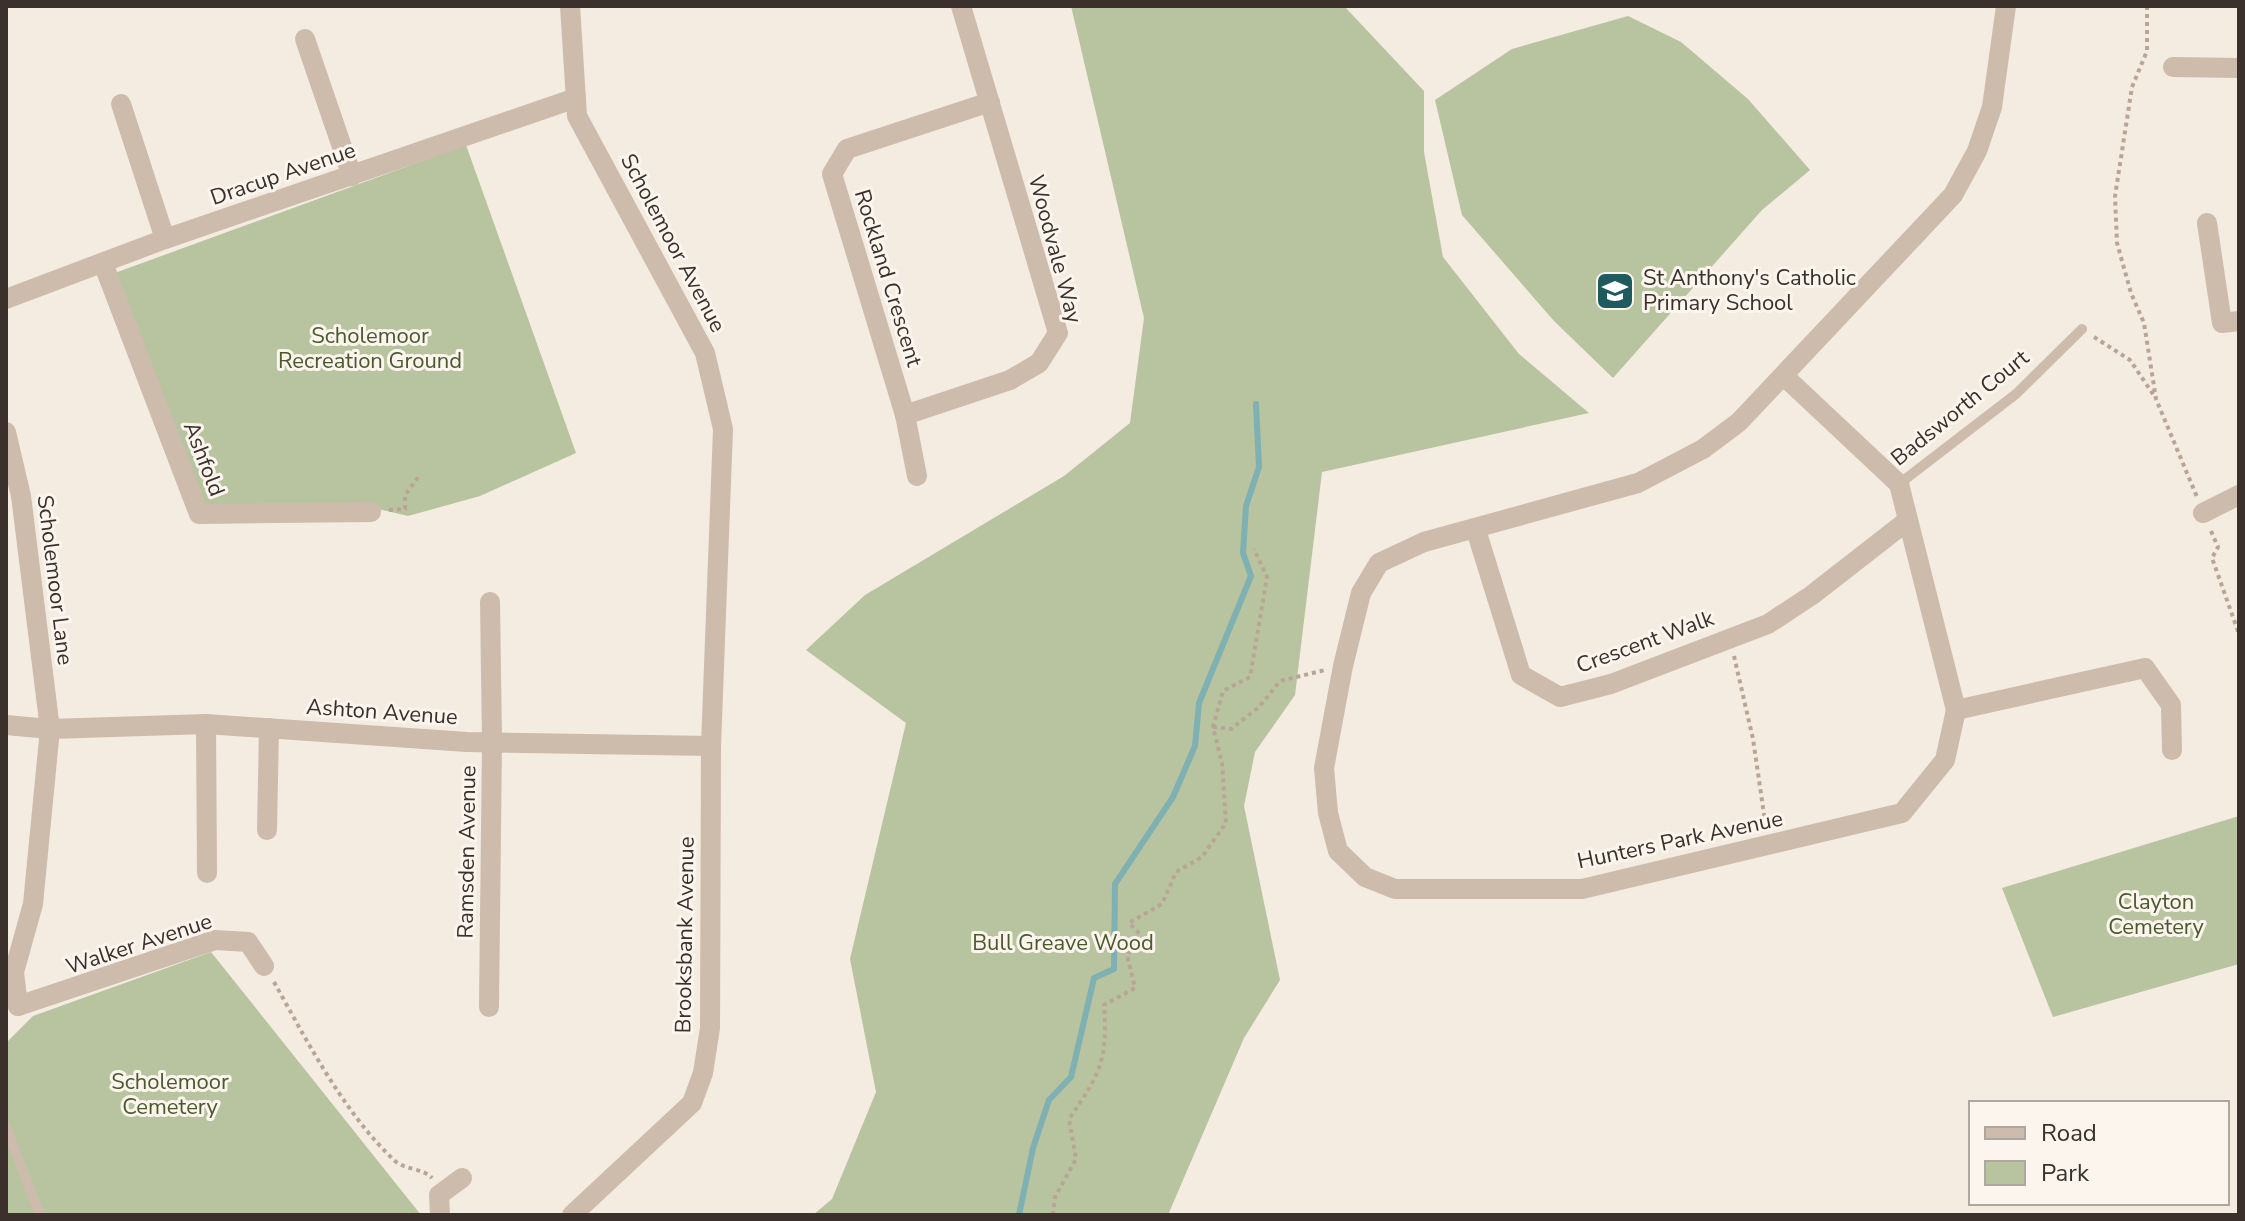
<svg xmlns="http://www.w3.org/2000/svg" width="2245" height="1221" viewBox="0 0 2245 1221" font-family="'Nunito Sans',sans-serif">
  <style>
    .green { fill: #b8c4a0 }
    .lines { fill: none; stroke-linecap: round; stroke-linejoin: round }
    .stream { stroke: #7fb0b2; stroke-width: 6 }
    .path { stroke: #b9a596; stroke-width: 4; stroke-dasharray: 4 4; stroke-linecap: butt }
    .lane { stroke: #cdbbac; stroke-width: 10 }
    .street { stroke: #cdbbac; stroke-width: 20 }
    .labels { text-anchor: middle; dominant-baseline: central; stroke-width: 6; stroke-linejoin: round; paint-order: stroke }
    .street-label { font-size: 22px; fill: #3b302b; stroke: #fbf5ee }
    .poi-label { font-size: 22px; fill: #3b302b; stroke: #fbf5ee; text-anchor: start }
    .park-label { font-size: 22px; fill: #4a5a2e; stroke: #fbf5ee }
  </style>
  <rect width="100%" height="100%" fill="#f4ebe1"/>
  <g class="green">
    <path d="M1071 6H1344L1424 91V152L1443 257 1519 354 1589 413 1322 472 1295 695 1255 752 1244 806 1280 980 1244 1038 1168 1215H813L832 1199 876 1092 850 959 906 723 806 650 865 595 1064 476 1130 423 1144 318Z"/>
    <path d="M1628 16 1681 42 1748 99 1810 170 1762 210 1613 378 1554 321 1462 215 1435 100 1512 49Z"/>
    <path d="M466 145 576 453 480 496 408 516 374 508H200L112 274Z"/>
    <path d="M2239 816V964L2053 1017 2002 888Z"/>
    <path d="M211 952 421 1215H6V1043L33 1016Z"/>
  </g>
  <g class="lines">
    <path class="stream" d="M1019 1215 1033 1148 1049 1100 1071 1077 1094 978 1114 969 1115 884 1173 797 1195 746 1199 703 1251 576 1243 553 1246 506 1259 467 1256 404"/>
    <g class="path">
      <path d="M2147 6V51L2132 87 2115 196 2117 243 2131 293 2144 323 2156 399 2197 497"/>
      <path d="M2094 337 2130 360 2155 397"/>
      <path d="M389 510 405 509V495L419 476"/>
      <path d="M2211 531 2218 547 2212 558 2239 634"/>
      <path d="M1734 656 1753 739 1766 828"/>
      <path d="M1213 727 1231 729 1259 707 1280 681 1325 670"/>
      <path d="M274 982C307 1041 344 1113 394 1160 404 1170 423 1168 432 1178"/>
      <path d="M1053 1215 1055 1197 1076 1159 1069 1119C1100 1074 1108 1060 1104 1005L1135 988 1127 955 1140 934 1129 923 1162 904 1176 872 1202 857 1226 823 1222 763 1213 727 1223 691 1250 677 1267 577 1254 549"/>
    </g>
    <g class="lane">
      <path d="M1899 484 2016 394 2082 329"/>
      <path d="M6 1127 40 1215"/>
    </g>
    <g class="street">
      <path d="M570 6 577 116 705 353 723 429 711 746 710 1028 703 1073 692 1103 572 1215"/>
      <path d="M305 39 352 176"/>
      <path d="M2173 67 2239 68"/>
      <path d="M121 104 165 239"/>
      <path d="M2207 223 2222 323 2239 321"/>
      <path d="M103 263 199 514 371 512"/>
      <path d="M6 299 165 239 576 98"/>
      <path d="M1785 377 1899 484 1956 710 1945 760 1902 813 1582 889H1395L1365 877 1338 851 1328 813 1324 768 1343 666 1361 593 1379 563 1424 542 1638 483 1703 449 1739 422 1953 195 1977 151 1992 107 2006 6"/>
      <path d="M905 415 1010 380 1039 363 1058 333 961 6"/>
      <path d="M6 432 21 496 50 729 33 904 14 972 18 1006"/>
      <path d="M917 476 905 415 832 174 847 149 990 102"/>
      <path d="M2203 513 2239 495"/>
      <path d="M1476 530 1521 675 1560 697 1611 684 1768 624 1812 595 1907 521"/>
      <path d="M1956 710 2145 668 2171 705 2172 750"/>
      <path d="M206 724 207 873"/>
      <path d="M6 725 50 729 206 724 467 742 711 746"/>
      <path d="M267 830 269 728"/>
      <path d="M18 1006 215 940 248 942 264 966"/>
      <path d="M489 1007 492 742 490 602"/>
      <path d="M440 1215 439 1195 462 1178"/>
    </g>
  </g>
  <defs>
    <symbol id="school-square" viewBox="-11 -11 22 22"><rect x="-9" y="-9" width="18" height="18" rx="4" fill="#1f5a5e" stroke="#fbf5ee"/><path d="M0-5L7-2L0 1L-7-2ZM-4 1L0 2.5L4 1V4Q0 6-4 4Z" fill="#fff"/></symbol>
  </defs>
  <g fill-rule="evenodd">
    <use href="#school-square" x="1593" y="269" width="44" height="44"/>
  </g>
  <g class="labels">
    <g class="street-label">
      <text transform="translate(283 174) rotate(-19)">Dracup Avenue</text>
      <text transform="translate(673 243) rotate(62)">Scholemoor Avenue</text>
      <text transform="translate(1055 249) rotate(75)">Woodvale Way</text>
      <text transform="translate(888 278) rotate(73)">Rockland Crescent</text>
      <text transform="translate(1960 408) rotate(-39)">Badsworth Court</text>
      <text transform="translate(204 459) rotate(69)">Ashfold</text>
      <text transform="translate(55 580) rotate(83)">Scholemoor Lane</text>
      <text transform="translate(1645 642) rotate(-20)">Crescent Walk</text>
      <text transform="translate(382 712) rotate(4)">Ashton Avenue</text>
      <text transform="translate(1680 840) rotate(-12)">Hunters Park Avenue</text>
      <text transform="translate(467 852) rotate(-89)">Ramsden Avenue</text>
      <text transform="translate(685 935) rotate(-89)">Brooksbank Avenue</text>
      <text transform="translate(139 944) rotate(-18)">Walker Avenue</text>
    </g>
    <g class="poi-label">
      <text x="1643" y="278">St Anthony's Catholic<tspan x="1643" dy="25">Primary School</tspan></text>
    </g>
    <g class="park-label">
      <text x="370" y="336">Scholemoor<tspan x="370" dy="25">Recreation Ground</tspan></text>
      <text x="2156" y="902">Clayton<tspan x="2156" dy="25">Cemetery</tspan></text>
      <text x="1063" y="943">Bull Greave Wood</text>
      <text x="170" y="1082">Scholemoor<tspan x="170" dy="25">Cemetery</tspan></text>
    </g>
  </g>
  <rect width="2245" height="1221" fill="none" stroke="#3b302b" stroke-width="16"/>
  <rect x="1969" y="1101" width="260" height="104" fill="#fbf5ee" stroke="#aea6a0" stroke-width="2"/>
  <rect x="1985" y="1127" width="40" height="12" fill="#cdbbac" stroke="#aea6a0" stroke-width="2"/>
  <text x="2041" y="1141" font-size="24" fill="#3b302b">Road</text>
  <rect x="1985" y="1161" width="40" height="24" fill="#b8c4a0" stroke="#aea6a0" stroke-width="2"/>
  <text x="2041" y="1181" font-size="24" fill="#3b302b">Park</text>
</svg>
